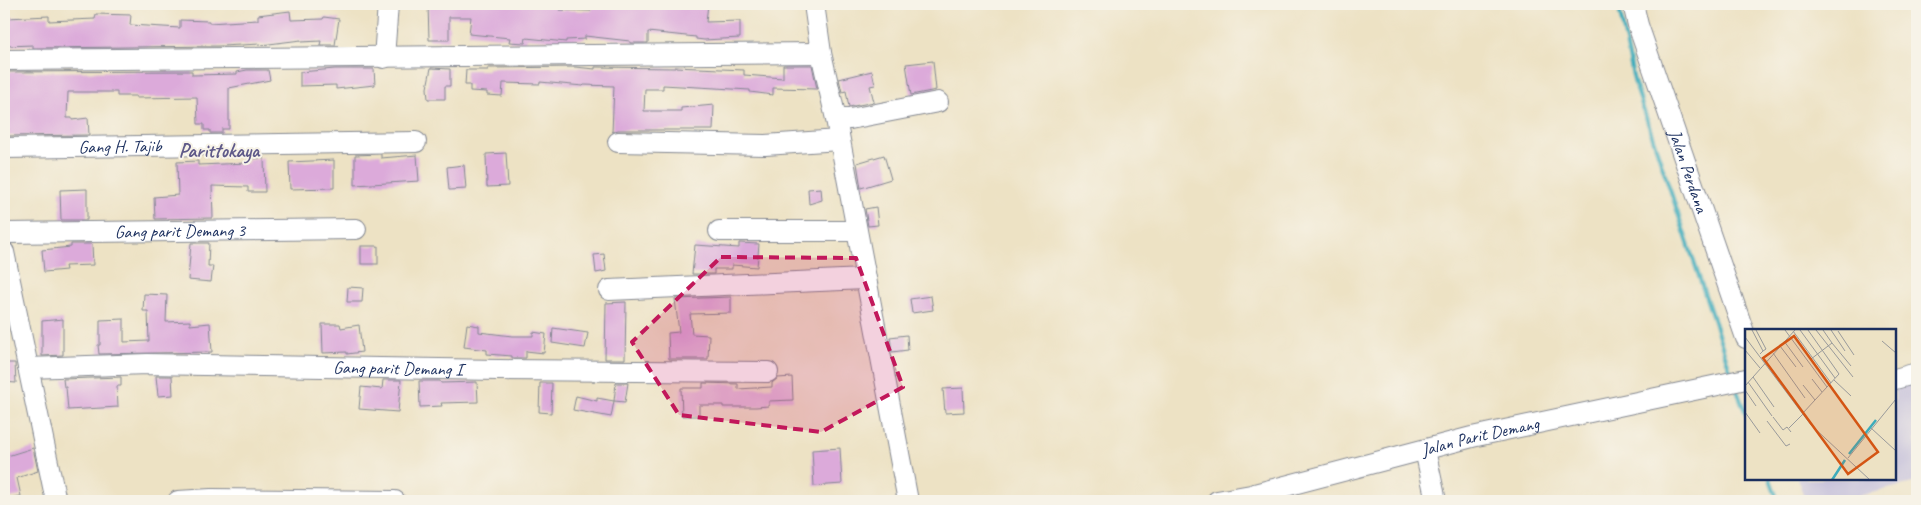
<svg xmlns="http://www.w3.org/2000/svg" width="1921" height="505" viewBox="0 0 1921 505" font-family="Caveat,sans-serif">
  <style>
    .industrial { fill: #c5c0da }
    .lines { fill: none; stroke-linecap: round; stroke-linejoin: round }
    .stream { stroke: #3dacbb; stroke-width: 4 }
    .building { fill: #dcaada }
    .minor-casing { stroke: #848891; stroke-width: 22 }
    .minor { stroke: #fff; stroke-width: 20 }
    .marked { fill: #c2185b; fill-opacity: 0.2; stroke: #c2185b; stroke-width: 4; stroke-dasharray: 10 6; stroke-linejoin: round }
    .labels { text-anchor: middle; dominant-baseline: central; stroke-width: 4; stroke-linejoin: round; paint-order: stroke }
    .street-label { font-size: 18px; fill: #1b2f5e; stroke: #f7f3e8 }
    .quarter-label { font-size: 20px; font-weight: bold; fill: #5f5a89; stroke: #f7f3e8 }
    .inset-river { fill: none; stroke: #3dacbb; stroke-width: 2.5 }
    .inset-road { fill: none; stroke: #999a9b; stroke-width: 1 }
    .view { fill: #d45514; fill-opacity: 0.15; stroke: #d45514; stroke-width: 2.5 }
    .inset-edge { fill: none; stroke: #1b2f5e; stroke-width: 2.5 }
  </style>
  <rect width="100%" height="100%" fill="#f7f3e8"/>
  <filter id="ink" filterUnits="userSpaceOnUse"><feTurbulence type="fractalNoise" baseFrequency=".02" numOctaves="2"/><feDisplacementMap in="SourceGraphic" scale="10" xChannelSelector="R" yChannelSelector="G"/><feConvolveMatrix kernelMatrix="1 2 1 2 8 2 1 2 1" color-interpolation-filters="sRGB"/></filter>
  <filter id="wash" filterUnits="userSpaceOnUse"><feTurbulence type="fractalNoise" baseFrequency=".0096" numOctaves="4" result="noise"/><feDisplacementMap in="SourceGraphic" scale="20" xChannelSelector="R" yChannelSelector="G"/><feGaussianBlur stdDeviation="1.12" result="paint"/><feColorMatrix in="noise" values="0 0 0 0 0 0 0 0 0 0 0 0 0 0 0 0 0 1.4 0 .05"/><feComposite in="paint" operator="in"/></filter>
  <g filter="url(#wash)">
    <rect width="100%" height="100%" fill="#ede2c4"/>
    <path class="industrial" d="M1917 380V439L1915 440 1917 449V482L1838 501H1805L1798 479H1895V386Z"/>
    <g class="lines">
      <g class="stream">
        <path d="M1618 4 1634 81 1732 376"/>
        <path d="M1736 388 1746 414"/>
        <path d="M1770 479 1778 501"/>
      </g>
    </g>
    <g id="blocks">
      <g class="building">
        <path d="M428 4H561L560 10 591 11 592 4H708L706 22 740 21V38L704 40 696 39V37L648 32V43H630V41L585 36V39L566 40V42L526 38 525 43 509 42 510 38 469 34 471 17H449V40H429Z"/>
        <path d="M290 11 291 20 323 19 324 17 339 19 335 45H320L321 41 301 42V40L261 45V44L221 46 33 48V45L7 46V18L49 16V21L95 19 96 14 131 15 130 25 180 28V20L209 21V23L258 20V15Z"/>
        <path d="M933 61 936 90 911 95 906 64Z"/>
        <path d="M783 65H812L817 89 773 88V95L750 92V90L663 85V89H645L644 111H681V108L714 105 713 130H618L612 132 614 86 584 85 583 86 540 82V84L503 83 502 96 487 95V92L470 91V85H465L466 70H488V68L575 67 595 69V67L675 68V67L744 70V75L783 78Z"/>
        <path d="M431 68 450 69V86H445V99H428L427 88Z"/>
        <path d="M335 69H374L375 85 336 89V85L300 86V72Z"/>
        <path d="M247 70H268L270 80 229 88V129H222V133H210V130H204V124H198L197 97 136 98V96H117V92H68L67 118H72V120L88 118 89 135 4 136V72L192 71V75L237 74V72Z"/>
        <path d="M872 71 875 85 870 86 874 102 849 107 846 91 842 92 839 79Z"/>
        <path d="M506 153 508 186 487 187 486 154Z"/>
        <path d="M381 154V158L417 155 419 181 355 185V155Z"/>
        <path d="M884 155 891 179 861 188 857 163Z"/>
        <path d="M264 158 265 192H248V187L212 186 213 218 155 219 154 197 178 195 177 162 198 161V165L248 163V159Z"/>
        <path d="M334 160V188L290 189 289 162Z"/>
        <path d="M464 165 466 189 449 190 447 167Z"/>
        <path d="M821 188 822 200 809 204 808 189Z"/>
        <path d="M87 189V220H61L60 190Z"/>
        <path d="M876 207 878 225 868 226 865 209Z"/>
        <path d="M191 243H209L208 266H213L211 282 188 280Z"/>
        <path d="M739 243 759 244 757 267 732 265V269H714V274H692L695 245 739 248Z"/>
        <path d="M71 244H92L93 265 65 266 66 270 44 272 42 250 71 247Z"/>
        <rect x="361" y="246" width="17" height="18"/>
        <path d="M604 254 606 271 596 273 594 255Z"/>
        <path d="M348 287 363 288 362 302H347Z"/>
        <path d="M144 294 167 295 166 322 190 321V325L210 323 212 352 99 354 98 345H100V320L124 319V342L149 341 148 311H143Z"/>
        <path d="M931 296 933 310 912 313 910 299Z"/>
        <path d="M731 297V313L690 314 692 334 709 335 708 359H669L668 333 679 332 675 299Z"/>
        <path d="M626 302 625 359H605L606 303Z"/>
        <path d="M63 319V355L42 356V321Z"/>
        <path d="M322 324H340L341 328 359 325 362 352 347 354V352L323 353Z"/>
        <path d="M467 324 479 326V332L512 336H533V332L546 334 544 353 526 351V358H512V356L487 354V350L464 347Z"/>
        <path d="M553 328 588 333 585 348 552 343Z"/>
        <path d="M907 335 908 350 892 352 890 337Z"/>
        <path d="M4 363H15L16 383 4 382Z"/>
        <path d="M156 376H172L173 395 158 396Z"/>
        <path d="M121 377V386H117L118 407 68 410 66 387H64L63 379Z"/>
        <path d="M792 377 793 400 769 401V406L756 407H723V405H699V416H682L681 388H703V383L738 384V389L772 387V383L778 378Z"/>
        <path d="M383 380H401L398 412 359 409 361 387 382 389Z"/>
        <path d="M419 381H440L441 383 477 382 478 402 441 403 442 406 420 407Z"/>
        <path d="M540 383H552L551 413 539 412Z"/>
        <path d="M616 383H628L625 402 614 401Z"/>
        <path d="M963 388 964 412 945 413 943 389Z"/>
        <path d="M576 396 597 401V398L614 401 611 417 573 410Z"/>
        <path d="M33 448 38 471 17 478 21 496 4 499V457Z"/>
        <path d="M840 448 842 484 814 486 812 450Z"/>
      </g>
    </g>
  </g>
  <g filter="url(#ink)">
    <use href="#blocks" fill-opacity="0" stroke="#848891" stroke-width="1"/>
    <g class="lines">
      <defs>
        <g id="minor">
          <path d="M814 4 821 53 836 119 908 501"/>
          <path id="s1" d="M1633 4 1638 25 1746 338"/>
          <path d="M384 58 388 4"/>
          <path d="M4 60 821 53"/>
          <path d="M836 119H850L938 102"/>
          <path d="M618 142 765 145 839 140"/>
          <path id="s2" d="M4 148 416 142"/>
          <path d="M719 231H856"/>
          <path id="s3" d="M4 233 356 229"/>
          <path d="M4 252 56 501"/>
          <path d="M609 290 865 279"/>
          <path id="s4" d="M28 368 147 364 498 370 768 372"/>
          <path d="M1895 379 1917 373"/>
          <path d="M1425 450 1436 501"/>
          <path d="M178 501 211 499 395 501"/>
          <path id="s5" d="M1217 501 1251 495 1472 437 1746 379"/>
        </g>
      </defs>
      <use href="#minor" class="minor-casing"/>
      <use href="#minor" class="minor"/>
    </g>
  </g>
  <path class="marked" d="M721 257 856 258 903 387 821 432 679 415 632 342Z"/>
  <g class="labels">
    <g class="street-label">
      <text stroke="none"><textPath href="#s2" startOffset="116">Gang H. Tajib</textPath></text>
      <text stroke="none"><textPath href="#s1" startOffset="176">Jalan Perdana</textPath></text>
      <text stroke="none"><textPath href="#s3" startOffset="176">Gang parit Demang 3</textPath></text>
      <text stroke="none"><textPath href="#s4" startOffset="370">Gang parit Demang I</textPath></text>
      <text stroke="none"><textPath href="#s5" startOffset="271">Jalan Parit Demang</textPath></text>
    </g>
    <g class="quarter-label">
      <text x="219" y="150">Parittokaya</text>
    </g>
  </g>
  <g transform="translate(1745 329)">
    <rect width="151" height="151" fill="#ede2c4"/>
    <path class="inset-river" d="M104 125 131 91M87 151 100 131"/>
    <path class="inset-road" d="M7 1 18 22 15 25M11 1 21 20 18 22M40 1 82 58M55 1 90 49M71 1 108 48M78 1 87 14M86 1 100 22M48 2 86 54M93 2 109 26M0 8 66 96 125 151M39 12 58 38M137 12 151 24M35 17 51 38M0 21 15 39M28 24 60 69M66 30 87 14 106 37M8 48 29 78M67 50 77 63M89 51 106 67M3 53 27 87M58 56 70 71M0 57 50 1M0 61 11 77M0 83 15 104M58 84 94 45 63 1M28 88 38 101 42 98 46 103M22 92 41 117 45 115M44 99 58 85M126 99 151 122M103 129 151 70"/>
    <path class="view" d="M49 7 133 123 103 145 18 29Z"/>
    <rect width="151" height="151" class="inset-edge"/>
  </g>
  <rect width="1921" height="505" fill="none" stroke="#f7f3e8" stroke-width="20"/>
</svg>
